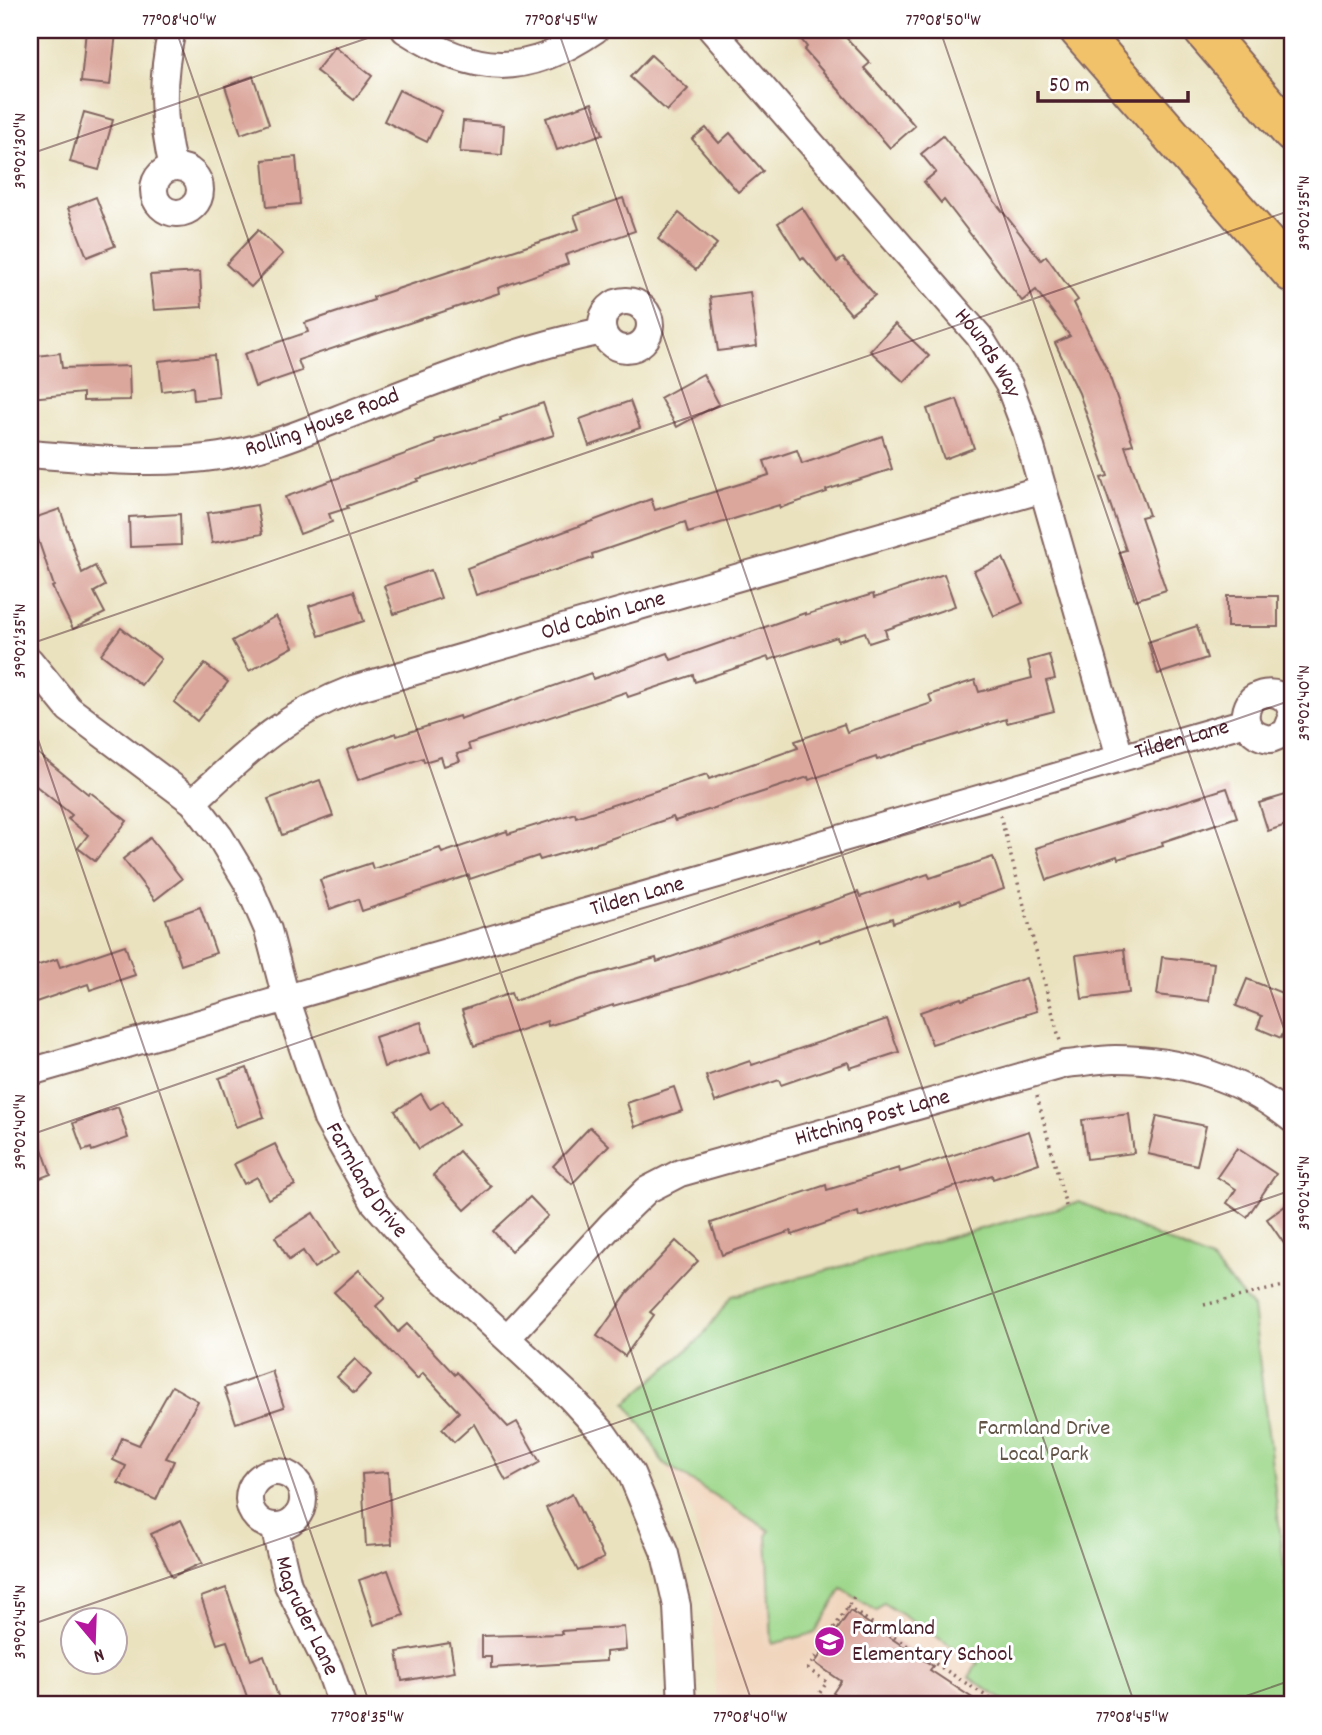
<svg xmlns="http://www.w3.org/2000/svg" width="1322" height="1735" viewBox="0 0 1322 1735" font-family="Dekko,sans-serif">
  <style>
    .built { fill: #f1d5bd }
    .green { fill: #9dd78a; stroke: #747b5a; stroke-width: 2 }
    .building { fill: #dba79d }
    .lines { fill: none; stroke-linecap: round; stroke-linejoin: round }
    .minor-casing { stroke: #82635f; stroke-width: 30 }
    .highway-casing { stroke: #82635f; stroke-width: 42 }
    .path { stroke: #82635f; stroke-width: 3.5; stroke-dasharray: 2 5; stroke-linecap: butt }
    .minor { stroke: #fff; stroke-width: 26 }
    .highway { stroke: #f2c26a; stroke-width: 38 }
    .ticks { fill: none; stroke: #4a1f2b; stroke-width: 2; stroke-opacity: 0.45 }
    .labels { text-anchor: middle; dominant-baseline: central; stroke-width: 6; stroke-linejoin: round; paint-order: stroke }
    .street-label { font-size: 23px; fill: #4a1f2b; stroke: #fff }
    .park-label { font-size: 23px; fill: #635648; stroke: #fff }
    .poi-label { font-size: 23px; fill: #4a1f2b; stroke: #fff; text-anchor: start }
    .neatline { fill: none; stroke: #4a1f2b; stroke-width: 2.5 }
    .ticks-label { font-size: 18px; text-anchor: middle; fill: #4a1f2b }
  </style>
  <rect width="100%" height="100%" fill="#fff"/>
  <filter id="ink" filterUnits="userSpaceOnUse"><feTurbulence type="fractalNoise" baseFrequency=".0143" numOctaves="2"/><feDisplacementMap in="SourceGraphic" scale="14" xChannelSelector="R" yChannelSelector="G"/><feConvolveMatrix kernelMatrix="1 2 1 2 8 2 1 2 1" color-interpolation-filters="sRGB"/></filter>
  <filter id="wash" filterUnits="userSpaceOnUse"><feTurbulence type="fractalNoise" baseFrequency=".00686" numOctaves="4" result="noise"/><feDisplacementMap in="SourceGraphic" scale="28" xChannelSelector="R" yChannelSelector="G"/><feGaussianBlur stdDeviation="1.57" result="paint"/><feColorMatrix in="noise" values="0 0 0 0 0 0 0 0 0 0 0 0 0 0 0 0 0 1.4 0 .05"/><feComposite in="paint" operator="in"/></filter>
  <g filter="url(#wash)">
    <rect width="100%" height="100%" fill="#eae2bf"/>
    <path class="built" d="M661 1460 701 1486 1045 1705H717L709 1579 691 1508Z"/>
    <path class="green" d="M1080 1202 1211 1260 1253 1308 1292 1631V1705H1010L969 1677 978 1663 883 1603 877 1611 842 1589 815 1633 772 1644 767 1534 770 1531 662 1462 648 1435 626 1403 700 1339 732 1296Z"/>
    <g id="blocks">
      <g class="building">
        <path d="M86 30 116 33 110 85 81 82Z"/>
        <path d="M794 30H839L870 63 864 68 915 126 890 148 804 50 807 47Z"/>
        <path d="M335 47 372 76 354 100 316 71Z"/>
        <path d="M651 55 688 89 667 111 630 77Z"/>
        <path d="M253 76 269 124 241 134 225 86Z"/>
        <path d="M399 90 442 111 427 142 384 121Z"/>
        <path d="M592 103 603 134 557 150 546 118Z"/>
        <path d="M84 112 113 120 99 170 70 162Z"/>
        <path d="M463 121 504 125 502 155 460 152Z"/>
        <path d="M706 128 719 143 730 133 763 171 738 192 692 139Z"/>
        <path d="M943 136 1041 260 1046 256 1078 300 1074 303 1108 372 1133 444 1125 446 1149 515 1141 517 1166 590 1135 600 1119 552 1126 550 1101 478 1108 476 1079 393 1055 343 1070 336 1036 290 1022 301 944 200 941 203 924 182 936 172 921 154Z"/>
        <path d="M296 157 300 204 267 207 263 160Z"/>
        <path d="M96 197 115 246 87 257 68 208Z"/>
        <path d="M623 198 635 231 565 255 568 264 498 288 499 293 298 360 302 371 255 387 244 354 308 332 305 323 374 300 373 297 579 229 574 215Z"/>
        <path d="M802 207 837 262 843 258 875 295 851 314 803 257 801 259 778 223Z"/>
        <path d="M679 213 717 244 696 270 658 239Z"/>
        <path d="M258 230 283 254 251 287 226 264Z"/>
        <path d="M200 272 202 307 154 310 150 275Z"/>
        <path d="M750 292 757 346 718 351 710 297Z"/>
        <path d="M895 324 929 356 904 382 870 351Z"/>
        <path d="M60 353 62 368 129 366 130 400 83 401V393L30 398V357Z"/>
        <path d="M214 355 219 397 194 400 193 387 162 391 159 361Z"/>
        <path d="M703 374 719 404 677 427 660 398Z"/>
        <path d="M957 399 974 448 944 459 927 409Z"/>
        <path d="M630 401 640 428 589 446 580 419Z"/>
        <path d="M543 403 554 435 417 479 418 481 347 506 348 508 329 514 332 522 300 534 285 497 436 443 435 440 501 420 500 418Z"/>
        <path d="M882 436 892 469 826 490 827 492 780 508 779 505 688 533 685 522 592 554 593 558 476 595 467 568 651 499 655 510 769 475 764 461 797 450 802 464Z"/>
        <path d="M257 505 262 534 212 543 207 513Z"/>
        <path d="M60 509 82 573 95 566 105 586 94 592 105 613 73 629 52 587 54 586 31 519Z"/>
        <path d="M180 514 181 545 130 547 129 517Z"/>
        <path d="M1003 558 1023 603 994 616 974 571Z"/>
        <path d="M431 570 441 598 394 614 384 586Z"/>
        <path d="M944 574 955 606 885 630 887 637 869 643 865 632 838 641 837 637 769 660 768 657 695 682 693 675 628 697 626 692 468 744 470 750 457 754 460 761 444 766 441 757 424 762 423 758 358 780 347 750 396 733 397 736 459 716 460 719 591 673 593 679 668 653 671 660 805 613V615L873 594 874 598Z"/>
        <path d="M354 591 364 621 319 636 309 606Z"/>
        <rect x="1227" y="596" width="51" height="31"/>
        <path d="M276 616 293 647 249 671 232 641Z"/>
        <path d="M1197 626 1207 658 1158 674 1148 642Z"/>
        <path d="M121 628 161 659 141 685 101 654Z"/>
        <path d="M1049 655 1055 679 1046 681 1054 711 1007 723 1006 719 877 760 876 757 809 780 808 777 675 821 673 817 604 841 540 860 538 856 470 879 469 875 362 911 358 899 330 909 320 880 371 863 373 869 440 848 442 853 507 831 508 834 575 813 576 817 707 774 709 779 798 748 795 741 844 724 847 732 932 703 929 695 975 680 979 692 1032 678 1028 661Z"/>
        <path d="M205 664 228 682 197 721 174 702Z"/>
        <path d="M30 747 88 794 90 792 127 821 95 861 78 848 88 835 68 819 72 815 30 781Z"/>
        <path d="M320 780 333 816 282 835 268 799Z"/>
        <path d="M1227 788 1237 817 1162 842 1163 845 1118 859 1117 856 1047 880 1036 848Z"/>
        <path d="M1292 793V823L1268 831 1259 803Z"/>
        <path d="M150 838 182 879 155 900 123 859Z"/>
        <path d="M993 857 1004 889 961 904 959 900 893 923 892 918 820 942 819 939 686 985 613 1006V1005L548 1026 547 1021 474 1046 462 1010 511 993 514 1001 583 978 656 958 657 962 858 892 860 897 928 874 930 878Z"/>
        <path d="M200 907 216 953 181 965 166 919Z"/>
        <path d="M125 945 135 975 90 990 88 984 30 1004V968L57 959 60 967Z"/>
        <path d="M1124 949 1129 993 1082 999 1076 955Z"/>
        <path d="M1162 957 1214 963 1209 1001 1157 995Z"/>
        <path d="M1026 978 1037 1011 932 1044 920 1012 961 998 962 1000Z"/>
        <path d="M1247 979 1292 997V1010L1281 1038 1257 1028 1262 1016 1236 1006Z"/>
        <path d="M887 1019 899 1052 850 1068 848 1062 781 1085 779 1080 715 1102 706 1076 750 1061 752 1065Z"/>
        <path d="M421 1022 430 1052 384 1067 375 1037Z"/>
        <path d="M247 1068 264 1117 236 1127 219 1078Z"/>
        <path d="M674 1087 682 1111 635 1127 627 1103Z"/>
        <path d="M421 1094 430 1109 443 1101 458 1125 419 1149 395 1111Z"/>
        <path d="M118 1107 128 1138 92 1151 91 1148 83 1151 73 1123Z"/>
        <path d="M1129 1114 1134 1153 1087 1159 1082 1120Z"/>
        <path d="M1157 1116 1206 1126 1197 1165 1148 1154Z"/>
        <path d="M32 1121 51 1174 30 1182V1122Z"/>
        <path d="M590 1127 609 1145 572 1184 553 1166Z"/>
        <path d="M1029 1131 1039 1163 993 1179 992 1175 859 1217 858 1212 792 1235 791 1231 722 1255 711 1223 826 1185 827 1190 899 1168 900 1172Z"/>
        <path d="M275 1144 295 1185 268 1199 257 1177 244 1184 234 1164Z"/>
        <path d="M1237 1148 1276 1174 1247 1217 1227 1203 1236 1189 1217 1177Z"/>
        <path d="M459 1151 491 1187 465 1210 433 1175Z"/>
        <path d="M530 1197 548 1216 511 1251 493 1231Z"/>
        <path d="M1292 1201V1255L1267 1219Z"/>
        <path d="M313 1213 338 1253 314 1268 303 1251 289 1260 275 1237Z"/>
        <path d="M676 1241 698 1261 650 1312 654 1315 625 1356 597 1336 628 1292Z"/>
        <path d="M359 1270 385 1298 376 1306 398 1332 407 1324 455 1375 457 1372 508 1427 517 1422 540 1462 506 1481 474 1424 454 1442 442 1429 459 1412 423 1373 417 1379 334 1292Z"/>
        <path d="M355 1359 371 1375 354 1393 337 1377Z"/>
        <path d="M272 1371 284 1407 236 1423 224 1388Z"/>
        <path d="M172 1386 198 1401 166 1458 174 1461 156 1500 118 1483 126 1466 113 1460 122 1438 139 1445Z"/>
        <path d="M388 1472 392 1544 366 1546 362 1474Z"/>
        <path d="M572 1494 604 1558 578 1571 546 1508Z"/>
        <path d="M181 1520 202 1563 172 1577 151 1534Z"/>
        <path d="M388 1570 404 1615 374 1625 359 1580Z"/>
        <path d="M226 1588 251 1660 264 1655 280 1702 271 1705H250L227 1641 217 1644 201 1597Z"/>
        <path d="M850 1611 933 1666 930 1670 983 1705H852L833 1693 841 1681 815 1663Z"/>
        <path d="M624 1627 626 1650 606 1652V1661L491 1668V1657H482V1636L562 1634 561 1631Z"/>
        <path d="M450 1643 455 1672 402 1681 397 1652Z"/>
      </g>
    </g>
  </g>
  <g filter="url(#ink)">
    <use href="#blocks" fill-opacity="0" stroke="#82635f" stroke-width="2"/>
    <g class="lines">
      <defs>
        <g id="minor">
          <path d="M172 30C161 77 161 120 173 167"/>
          <path d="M405 30C475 75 525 78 595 30"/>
          <path id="s1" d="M712 30 979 336 1009 385 1026 430 1120 757"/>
          <circle cx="177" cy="190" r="23"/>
          <circle cx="626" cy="325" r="24"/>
          <path id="s2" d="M30 454C94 459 156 466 220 456 271 448 318 426 366 408 443 377 521 348 602 331"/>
          <path id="s3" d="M30 661 69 709 193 802 220 837 247 882 268 930 286 998 327 1119 374 1202 430 1267 570 1397 603 1433 631 1473 665 1554 677 1606 682 1705"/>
          <path d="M1292 716C1291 694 1269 687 1252 699 1238 718 1249 737 1271 739L1286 733 1292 718"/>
          <path id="s4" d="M193 802C247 752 282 716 353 689L1043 489"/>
          <path id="s5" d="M30 1072 1246 722"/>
          <path id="s6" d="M507 1338 612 1224 647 1190 680 1173 1066 1064C1082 1063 1098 1059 1115 1059 1179 1059 1242 1078 1292 1119"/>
          <circle cx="276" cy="1499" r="27"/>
          <path id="s7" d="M274 1526 288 1585 329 1668 342 1705"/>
        </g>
        <g id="highway">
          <path d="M1079 30 1292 273"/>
          <path d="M1203 30 1292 133"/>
        </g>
      </defs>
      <use href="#minor" class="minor-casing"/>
      <use href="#highway" class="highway-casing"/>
      <g class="path">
        <path d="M1000 815 1060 1041"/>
        <path d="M1037 1096 1066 1206"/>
        <path d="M1204 1305 1292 1284"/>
        <path d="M847 1607 1000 1705"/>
        <path d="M835 1705 819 1694 827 1682 808 1669 854 1597"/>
      </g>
      <use href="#minor" class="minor"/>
      <use href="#highway" class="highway"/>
    </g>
  </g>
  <path class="ticks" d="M176 30 753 1705M558 30 1135 1705M940 30 1292 1052M30 154 391 30M30 644 1292 210M30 716 370 1705M30 1135 1292 700M30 1625 1292 1190M1220 1705 1292 1680"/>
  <defs>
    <symbol id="school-disc" viewBox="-11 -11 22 22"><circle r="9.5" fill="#b5179e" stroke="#fff"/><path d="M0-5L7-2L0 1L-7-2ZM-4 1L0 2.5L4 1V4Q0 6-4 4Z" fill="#fff"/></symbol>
  </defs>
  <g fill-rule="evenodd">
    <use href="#school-disc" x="812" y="1624" width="35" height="35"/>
  </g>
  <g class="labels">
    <g class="street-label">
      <text stroke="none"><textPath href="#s1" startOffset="425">Hounds Way</textPath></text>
      <text stroke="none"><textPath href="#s2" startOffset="298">Rolling House Road</textPath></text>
      <text stroke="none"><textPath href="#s4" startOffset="458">Old Cabin Lane</textPath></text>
      <text stroke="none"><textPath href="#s5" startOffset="1199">Tilden Lane</textPath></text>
      <text stroke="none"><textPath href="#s5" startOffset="632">Tilden Lane</textPath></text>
      <text stroke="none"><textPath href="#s6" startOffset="441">Hitching Post Lane</textPath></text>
      <text stroke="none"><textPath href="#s3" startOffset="637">Farmland Drive</textPath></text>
      <text stroke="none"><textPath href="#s7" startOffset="96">Magruder Lane</textPath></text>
    </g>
    <g class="park-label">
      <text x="1044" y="1429">Farmland Drive<tspan x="1044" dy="26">Local Park</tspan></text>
    </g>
    <g class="poi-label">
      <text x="852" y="1629">Farmland<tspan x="852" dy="26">Elementary School</tspan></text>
    </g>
  </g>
  <rect width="1322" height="1735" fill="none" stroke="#fff" stroke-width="77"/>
  <g transform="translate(94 1641) rotate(161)"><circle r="33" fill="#ffffff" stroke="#b7a5aa" stroke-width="2"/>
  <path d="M0-5L12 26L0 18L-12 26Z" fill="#b5179e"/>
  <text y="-10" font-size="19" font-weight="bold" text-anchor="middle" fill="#4a1f2b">N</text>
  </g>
  <path d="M1038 91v10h150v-10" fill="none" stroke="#4a1f2b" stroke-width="3.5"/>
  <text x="1049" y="91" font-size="21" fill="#4a1f2b" stroke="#ffffff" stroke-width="5" paint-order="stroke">50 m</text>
  <rect x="38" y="38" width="1246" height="1658" class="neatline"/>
  <g class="ticks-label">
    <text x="179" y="25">77°08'40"W</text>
    <text x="561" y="25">77°08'45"W</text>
    <text x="943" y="25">77°08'50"W</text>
    <text transform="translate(19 151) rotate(-90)" y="6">39°02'30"N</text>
    <text transform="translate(1303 213) rotate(-90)" y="6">39°02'35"N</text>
    <text transform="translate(19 641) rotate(-90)" y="6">39°02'35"N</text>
    <text transform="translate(1303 703) rotate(-90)" y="6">39°02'40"N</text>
    <text transform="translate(19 1132) rotate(-90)" y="6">39°02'40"N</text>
    <text transform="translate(1303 1193) rotate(-90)" y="6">39°02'45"N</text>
    <text transform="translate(19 1622) rotate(-90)" y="6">39°02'45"N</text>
    <text x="367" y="1722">77°08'35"W</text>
    <text x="750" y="1722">77°08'40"W</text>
    <text x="1132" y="1722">77°08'45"W</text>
  </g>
</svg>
